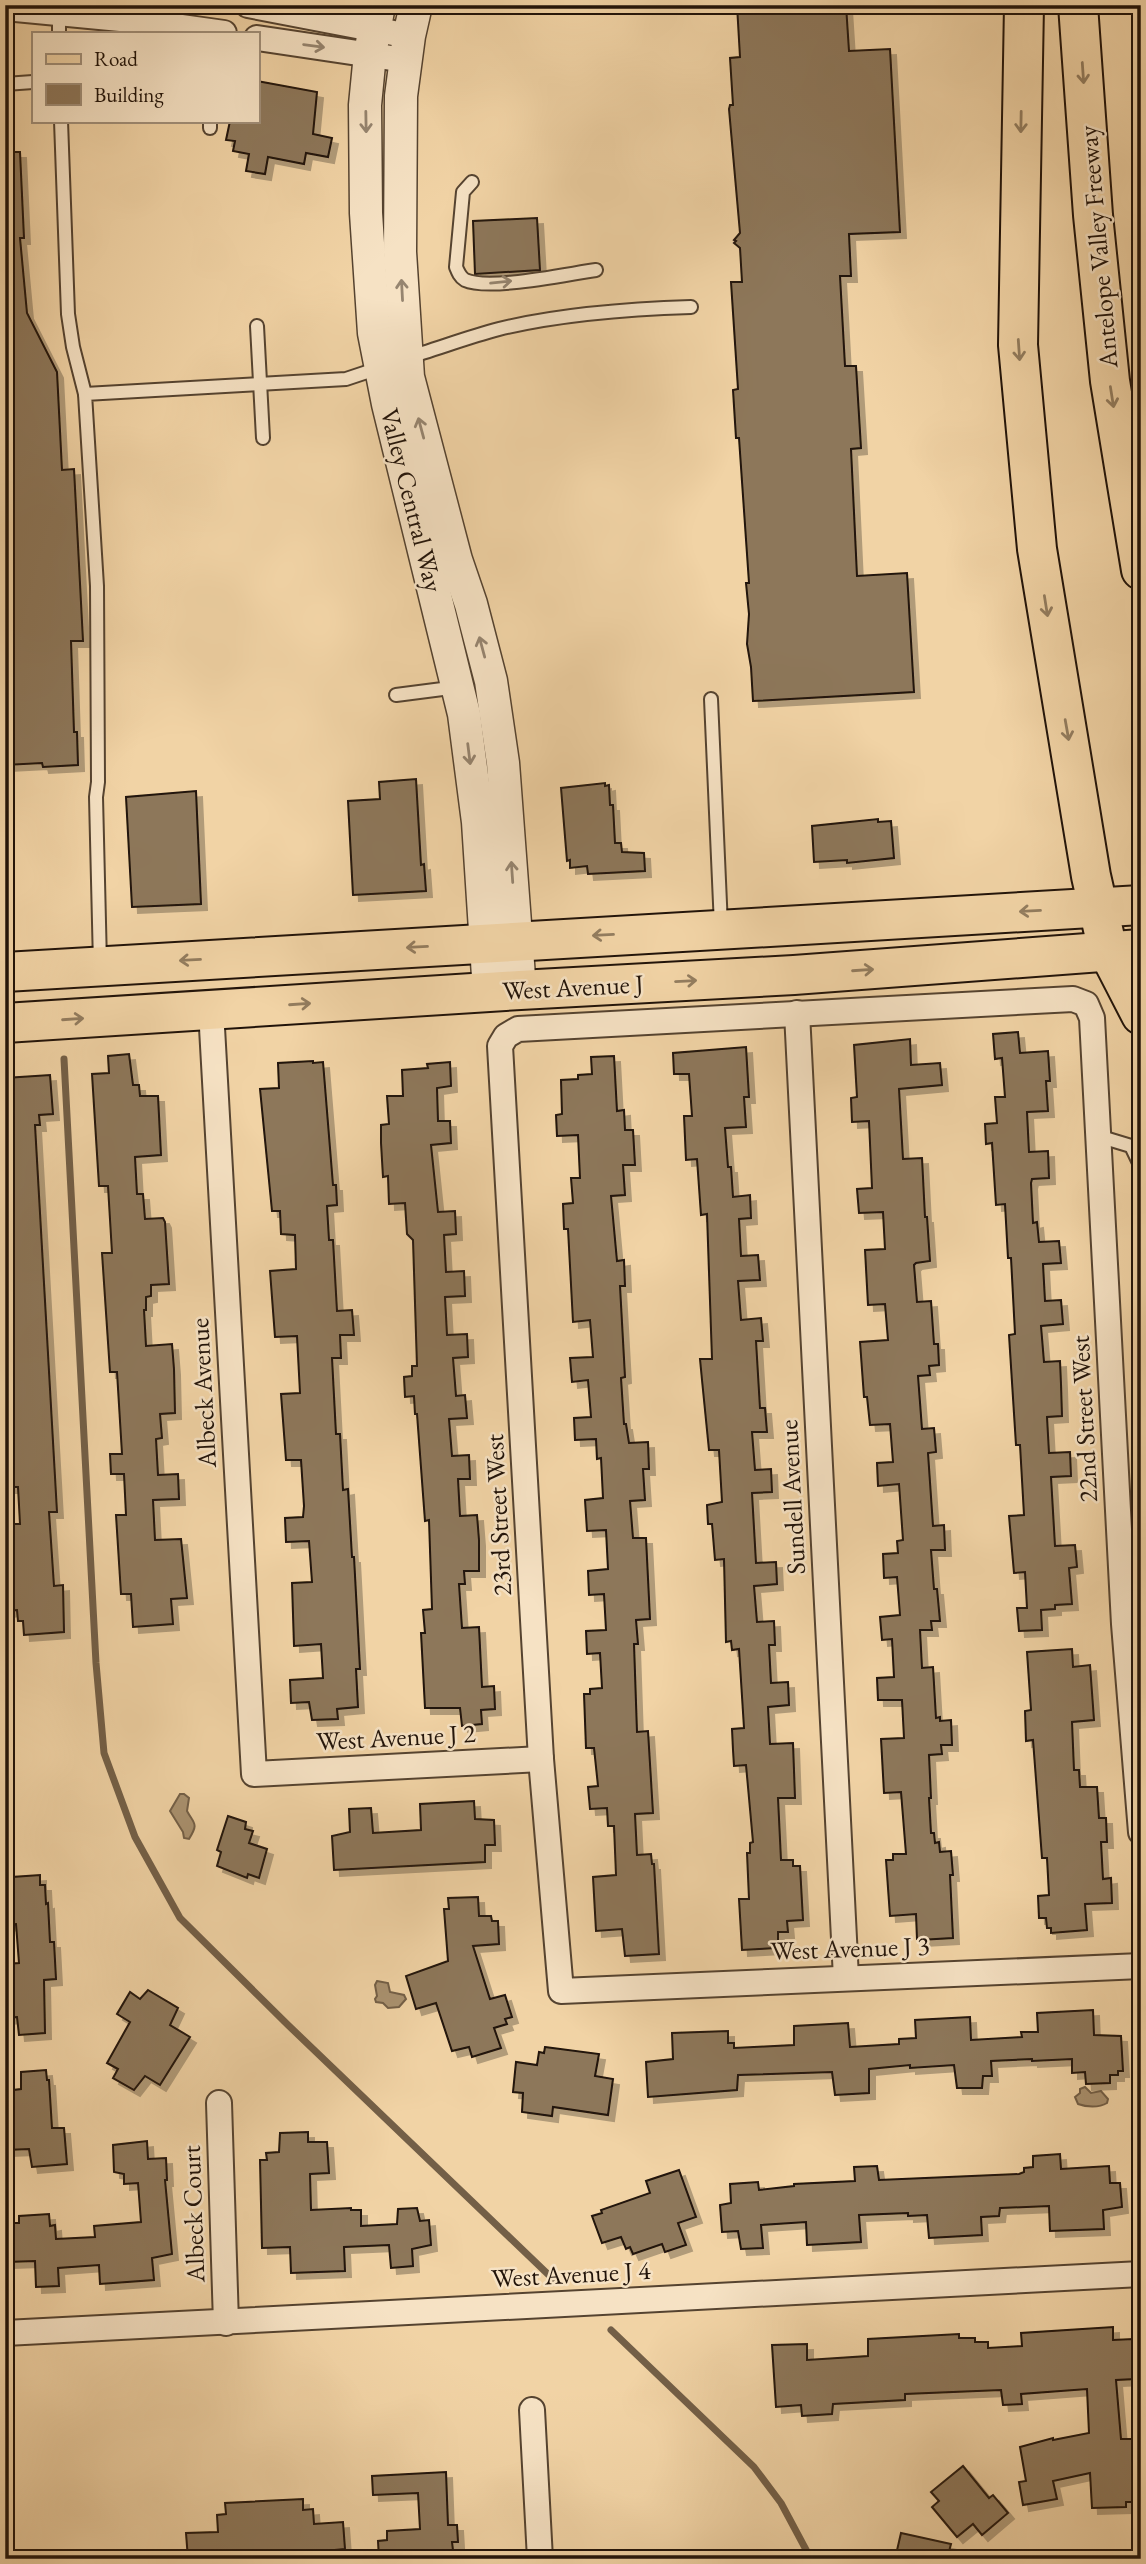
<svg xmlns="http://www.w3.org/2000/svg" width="1146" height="2564" viewBox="0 0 1146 2564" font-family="'EB Garamond',serif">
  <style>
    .water { fill: #aa9270; stroke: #735f47; stroke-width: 2 }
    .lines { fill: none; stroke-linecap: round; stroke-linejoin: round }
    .stream { stroke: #735f47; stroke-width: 7 }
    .building { fill: #8d775a; stroke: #211309; stroke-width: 2; filter: url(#shadow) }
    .service-casing { stroke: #554330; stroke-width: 16 }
    .minor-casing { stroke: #554330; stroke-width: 28 }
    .tertiary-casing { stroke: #554330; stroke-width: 35 }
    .primary-casing { stroke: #211309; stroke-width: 42 }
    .motorway-casing { stroke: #211309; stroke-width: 42 }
    .service { stroke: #f6e2c4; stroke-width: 12 }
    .minor { stroke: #f6e2c4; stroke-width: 24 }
    .tertiary { stroke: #f6e2c4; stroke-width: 32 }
    .primary { stroke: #f1d3a5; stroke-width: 38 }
    .motorway { stroke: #f1d3a5; stroke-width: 38 }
    .oneway { stroke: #968570 }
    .oneway2 { stroke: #937d5f }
    .labels { text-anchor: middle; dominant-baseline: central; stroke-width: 5; stroke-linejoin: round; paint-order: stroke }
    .street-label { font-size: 26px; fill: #211309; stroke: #f6e2c4 }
  </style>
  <defs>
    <filter id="shadow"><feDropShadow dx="6" dy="6" stdDeviation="0" flood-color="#0004"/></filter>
  </defs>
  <rect width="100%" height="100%" fill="#f1d3a5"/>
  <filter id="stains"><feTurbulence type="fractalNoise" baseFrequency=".00286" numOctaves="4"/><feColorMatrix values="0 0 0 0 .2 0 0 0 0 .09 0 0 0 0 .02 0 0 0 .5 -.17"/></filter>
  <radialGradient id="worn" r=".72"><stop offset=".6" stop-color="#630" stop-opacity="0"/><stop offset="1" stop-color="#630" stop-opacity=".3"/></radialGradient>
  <g class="water">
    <path d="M180 1794H184L189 1798 187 1811C194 1824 199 1823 189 1839L184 1838 183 1832 170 1811Z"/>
    <path d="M377 1981 388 1983 390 1992 404 1995 406 1999 399 2007 388 2008 383 2003 376 2002 375 1999 377 1996 375 1985Z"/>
    <path d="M1085 2087 1091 2093 1101 2091 1108 2099 1107 2103C1099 2108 1086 2107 1078 2104L1075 2097 1080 2093V2089Z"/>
  </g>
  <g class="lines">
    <g class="stream">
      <path d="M64 1059 96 1663 104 1753 135 1837 180 1918 288 2025 554 2280"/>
      <path d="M611 2330 754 2467 781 2503 811 2559"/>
    </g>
  </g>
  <g class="building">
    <path d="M737 5H846L849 51 890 49 900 232 849 234 851 276H840L845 366H856L861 448 851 449 857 576 907 573 914 692 753 701 751 667 747 644 749 614 746 583H749L739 438H736L733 390 738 389 731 282H742L740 248 734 243 736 241 734 240 740 233 729 109 730 105H733L730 58 740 57Z"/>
    <path d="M257 81 317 92 313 134 332 138 328 157 306 153 304 164 268 157 265 174 246 171 249 154 233 151 235 141 226 140 230 121H257Z"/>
    <path d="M5 152H20L24 238H20L27 313 57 372 62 470 74 469 83 641H71L74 732H77L78 765 43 767 42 763 5 765Z"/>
    <path d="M537 218 540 270 475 274 473 221Z"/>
    <path d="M416 779 421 865 424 864 426 891 353 895 348 801 380 799 379 782Z"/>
    <path d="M605 783V786L609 785 610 805H613L615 843H621L622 852 644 853 645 871 588 874 587 866 570 868V860L567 861 561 788Z"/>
    <path d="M196 791 201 904 132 907 126 797Z"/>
    <path d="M878 819V822L891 821 894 858 847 863V860L814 862 812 826Z"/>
    <path d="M1018 1032 1020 1053 1048 1051 1050 1081H1046L1048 1111 1027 1112 1029 1152 1048 1151 1049 1178 1032 1179 1031 1183 1033 1223 1037 1222 1039 1242 1059 1241 1061 1263 1043 1264 1045 1301 1061 1300 1063 1324 1041 1326 1044 1362 1060 1361 1061 1384 1062 1416 1047 1417 1049 1453 1070 1452 1071 1476 1051 1477 1055 1546 1075 1545 1077 1567 1069 1568 1072 1604 1055 1605V1609L1041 1610 1042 1630 1019 1631 1017 1608H1027L1025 1572 1014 1573 1009 1516 1024 1515 1020 1445H1016L1009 1335 1015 1334 1011 1258H1008L1005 1204 996 1205 992 1143 986 1144 985 1124 997 1123 995 1097H1005L1002 1058 995 1059 993 1034Z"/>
    <path d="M910 1039 911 1065 940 1063 942 1085 899 1089 903 1159 922 1158 925 1217H927L930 1261 916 1263 914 1265 917 1302 931 1301 934 1344H938L939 1365 929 1366 930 1375 918 1376 922 1429 934 1428 936 1452 928 1453 933 1526 944 1525 945 1550H931L934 1589H937L940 1621H931L932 1630H920L922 1668 933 1667 936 1718 940 1717V1721L951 1720 952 1745H941L942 1754 929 1755 931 1798H929L931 1833H934L935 1843 939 1842 940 1852 951 1851 953 1875H950L953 1938 919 1940 917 1939 916 1914 890 1916 886 1860H893V1854H906L901 1792 884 1793 881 1739 904 1738 902 1700H878L877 1678 894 1677 892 1639 882 1640 880 1617 900 1615 897 1577 884 1578 883 1554 898 1553 897 1541 903 1540 899 1484 878 1486 877 1463 893 1462 890 1424 870 1425 867 1397H864L860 1342 888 1340 885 1304 868 1305 865 1250 885 1249 883 1212 859 1213 857 1189 872 1188 869 1121 852 1122 851 1098 857 1097 854 1045Z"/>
    <path d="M746 1047 749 1097H744L746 1127 725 1128 728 1167H731L733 1197 750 1195 751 1218 739 1219 741 1256 758 1255 760 1280 738 1281 741 1320 761 1318 763 1341H756L760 1408H765L767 1432H752L755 1470 771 1469 772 1492 752 1493 756 1563 776 1562 777 1584 754 1586 757 1622 774 1621 775 1645H769L771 1683 788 1682 789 1705 768 1707 770 1744 793 1743 795 1798H778L781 1860H793V1866H800L803 1920 787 1921 788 1932H778V1946L776 1948 742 1950 739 1899H749L747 1853H750V1843L753 1842 746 1765 734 1766 733 1750 732 1729 744 1728 739 1649 732 1650 731 1641 726 1642 724 1559 715 1560 712 1524H708L707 1505 722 1502 719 1450H709L702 1380 700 1359H712L707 1214 701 1215 697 1159 686 1160 684 1116H692L689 1074H674L673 1053Z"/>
    <path d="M129 1054 133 1085H139L140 1096H158L161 1155 135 1157 137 1194H143L145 1219 163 1218 165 1222 169 1284 151 1285V1296L146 1297V1310H144L146 1346 172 1344 174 1369 175 1413 160 1414 162 1438 156 1439 158 1475 178 1474 179 1499 153 1500 155 1540 181 1539 187 1598 171 1599 173 1624 133 1627 131 1594H121L116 1515H126L124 1474H111L110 1454H122L117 1372H110L102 1253H112L108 1186H99L92 1074 109 1073 108 1056Z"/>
    <path d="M614 1056 617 1111 624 1110 625 1130H633L635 1165H623L625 1195 611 1196 617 1261 624 1260 625 1286H620L625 1377 621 1378 624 1424H626L629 1443 648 1442 649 1469H643L645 1500 630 1501 633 1538H646L650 1619 636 1620 638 1644H634L637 1732 648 1731 653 1813 635 1814 637 1855 651 1854 652 1864H654L659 1954 625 1956 622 1929 596 1931 593 1877 616 1875 614 1826H608L607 1808 590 1809 588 1787 598 1786 594 1748H586L584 1694H590V1689L602 1688 600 1653 587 1654 586 1631 606 1630 604 1594 589 1595 588 1571 608 1569 606 1530 587 1531 585 1500 603 1498 601 1458 597 1459 596 1439 575 1440 574 1418 591 1417 588 1380 572 1382 570 1358 593 1357 590 1320 573 1322 568 1229H564L563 1204 573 1203 571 1178H580L578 1135 557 1136 556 1115 562 1114 561 1080 578 1079V1075L592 1074 591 1057Z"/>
    <path d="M313 1061V1063L323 1062 333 1185H336L337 1205 327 1206 329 1240H333L337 1311 352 1310 354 1335H340L341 1358H332L336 1434H340L343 1490 348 1489 352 1557H354L360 1669H356L358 1707 337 1709 338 1719 312 1720 309 1702 291 1703 290 1680 323 1678 321 1644 294 1646 292 1583 312 1582 309 1541 286 1542 285 1518 303 1517 304 1506 301 1460H286L281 1394 300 1393 297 1336 275 1337 270 1271 296 1269 295 1235 281 1234 280 1211H272L260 1089 279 1088 278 1063Z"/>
    <path d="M450 1062 451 1086 437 1088 438 1121H450L451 1143 431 1145 438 1212 455 1211 456 1234 444 1235 446 1272 464 1271 465 1296 445 1297 447 1335 467 1334 468 1357 453 1358 456 1396 465 1395 467 1418 449 1419 452 1456 469 1455 470 1479H458L460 1516 477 1515 479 1540V1571H464L465 1584H459L462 1628 479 1627 482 1687 494 1686 495 1709 481 1710 482 1724 462 1726 460 1708H425L421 1633H425L423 1610 432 1609 429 1520 425 1521 417 1414H415L414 1396 405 1397 404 1377 412 1376V1366H417L413 1240 407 1234 405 1203 389 1204 388 1176 383 1177 381 1143V1125L389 1124 387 1096H403L402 1070 428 1068 427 1064Z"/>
    <path d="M50 1075 53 1114 39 1115 40 1125H35L57 1512H49L54 1586 63 1585 64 1632 24 1635 23 1621H18L17 1610 5 1611V1549H11L10 1524H20L18 1487H5V1422H8L5 1384V1078Z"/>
    <path d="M1072 1649 1073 1667 1090 1665 1094 1720 1072 1722 1074 1770H1079L1080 1787H1097L1099 1818H1106L1107 1842H1101L1103 1879 1111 1878 1112 1903 1085 1904 1087 1930 1051 1933V1928H1047L1046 1918H1039L1038 1896 1049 1895 1047 1858H1042L1033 1740 1026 1741 1025 1711 1031 1710 1027 1652Z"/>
    <path d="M474 1801 475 1819 494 1820 495 1845H485V1862L334 1870 332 1836 350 1832 349 1809 371 1808 373 1833 421 1830 420 1804Z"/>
    <path d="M228 1816 246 1822 245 1829 253 1831 249 1843 267 1849 259 1878 248 1874 247 1878 217 1866 221 1852 217 1850Z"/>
    <path d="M40 1875V1885H45L46 1904 48 1903 50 1942H54L56 1979 44 1980 45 2033 19 2035 17 2017 5 2018V1964L19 1963 16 1924 5 1925V1897H12V1877Z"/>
    <path d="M478 1897 479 1916H491L492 1921H498L499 1944 473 1946 490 1999 505 1995 512 2017 505 2019 507 2024 494 2028 501 2048 472 2057 469 2047 452 2051 436 2003 416 2009 406 1976 448 1961 444 1909H449L448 1898Z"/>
    <path d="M148 1990 178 2008 170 2025 190 2037 160 2085 145 2076 134 2090 113 2078 118 2069 107 2063 130 2022 117 2014 130 1992 140 1999Z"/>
    <path d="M1093 2010 1094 2035 1121 2036 1123 2071H1118V2075H1110V2083L1086 2084 1085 2072 1072 2073V2059L1032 2061V2059L991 2061 992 2076H983L982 2088H957L954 2065 910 2068V2065L869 2069V2093L835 2095 832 2072 738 2075 737 2090 648 2097 646 2062 673 2059 672 2033 728 2031V2043H734V2048L794 2045V2026L848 2023 850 2047 899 2044V2039L916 2038 915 2020 970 2017 971 2040 1022 2037 1021 2032H1038L1037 2013Z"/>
    <path d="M545 2047 599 2054 595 2076 613 2079 608 2115 553 2107 552 2116 522 2112 523 2093 513 2092 516 2062 537 2065 539 2052 544 2053Z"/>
    <path d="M46 2070 47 2080H49L52 2128H64L67 2164 32 2167 29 2149 6 2150 5 2091 21 2089V2072Z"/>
    <path d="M308 2132V2142H327L329 2173 310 2174 311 2210 351 2208V2210H361V2226L397 2224 398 2209 417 2208 420 2221 429 2220 431 2245 412 2249 413 2266 391 2268 389 2245 344 2247 345 2271 291 2273 290 2247 262 2248 260 2160H267L266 2153 279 2152 280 2133Z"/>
    <path d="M147 2141 148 2159 166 2158 167 2180H165L172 2254 152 2258 154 2280 100 2284 99 2265 58 2268 59 2286 36 2287 35 2261 7 2262 5 2228 10 2227V2223H19V2216L49 2214 50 2226 55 2225 56 2239 95 2237 94 2226 141 2222 138 2183 124 2184V2174L114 2172 113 2145Z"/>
    <path d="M1060 2154 1061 2169 1109 2166 1110 2183H1120L1122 2207 1103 2210 1104 2229 1050 2231 1049 2206 1000 2208 999 2216 981 2217 982 2235 929 2238 927 2215 908 2216V2213L859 2215 861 2242 807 2245 806 2222 761 2225 763 2248 741 2249 738 2231 722 2232 720 2205 731 2203 730 2184 758 2182 759 2190 794 2186V2184L855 2181 854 2167 877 2166 879 2180 1019 2174 1024 2172V2168L1033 2167V2156Z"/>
    <path d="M679 2170 696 2217 678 2223 686 2245 665 2252 662 2244 633 2254 630 2247 626 2249 621 2237 602 2243 592 2216 602 2213 601 2210 650 2193 646 2181Z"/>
    <path d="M1113 2327V2340L1133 2339 1136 2379 1116 2380 1121 2439H1141V2498H1138V2502H1126V2507L1092 2508 1090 2473 1053 2481 1057 2499 1023 2505 1019 2482 1026 2481 1020 2447 1053 2438V2440L1089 2433 1087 2389 1021 2394 1022 2404 1003 2405 1001 2390 905 2394V2400L833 2404 832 2414 802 2416 801 2405 776 2407 772 2345 807 2344V2360L868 2356V2339L959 2334V2338H975V2342H988V2348L1022 2346 1021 2333Z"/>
    <path d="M963 2466 989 2498 993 2495 1008 2513 982 2535 973 2524 957 2537 932 2507 939 2501 931 2492Z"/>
    <path d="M446 2472 448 2525H457L458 2542H452L453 2550 439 2551 440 2559H379L378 2541 387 2540V2531L420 2529 418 2493 373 2495 372 2476Z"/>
    <path d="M303 2499V2510L313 2509 314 2524 343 2522 345 2549 315 2552 316 2559H188L186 2533 218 2532 217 2515 226 2514 225 2503Z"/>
    <path d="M901 2533 951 2544 947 2559H895Z"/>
  </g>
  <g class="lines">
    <defs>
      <g id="service">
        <path d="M59 33V13"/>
        <path d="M5 84 33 82"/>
        <path d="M61 121 68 314 73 347 85 394"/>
        <path d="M210 121V128"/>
        <path d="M472 182 463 192 456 267C458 272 460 277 465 280 489 291 567 274 596 270"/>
        <path d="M257 326 263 438"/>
        <path d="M406 358C437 349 468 337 499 329 560 314 628 309 691 307"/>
        <path d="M396 695 458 687"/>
        <path d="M711 699 721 926"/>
        <path d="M100 964 96 797 98 782 97 586 85 394 346 379 379 368"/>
        <path d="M1098 1136 1131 1146 1141 1167"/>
      </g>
      <g id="minor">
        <path d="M248 5 409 36"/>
        <path d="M5 8 131 20 224 33"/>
        <path d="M257 38 405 60"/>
        <path d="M211 1010 254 1774 541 1759"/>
        <path d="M797 1013 846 1978"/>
        <path d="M1141 1832 1124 1624 1092 1018 1086 1004 1073 999 518 1029 506 1036 500 1046 541 1759 561 1991 1141 1966"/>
        <path d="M219 2103 226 2323"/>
        <path d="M5 2333 1141 2274"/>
        <path d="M532 2410 540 2559"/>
      </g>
      <g id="tertiary">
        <path d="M379 5 370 54 365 105 366 213 374 333 388 404 464 714 478 822 489 992"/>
        <path d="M416 5 409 36 401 96 400 252 408 377 456 560 471 604 491 681 503 763 520 990"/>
      </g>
      <g id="primary">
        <path d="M5 972 1141 905"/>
        <path d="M5 1023 520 990 794 975 1141 949"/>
      </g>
      <g id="motorway">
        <path d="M1024 5 1018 345 1037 549 1091 876 1108 951 1141 1015"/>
        <path d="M1078 5 1093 215 1110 381 1141 570"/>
      </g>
    </defs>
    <use href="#service" class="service-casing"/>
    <use href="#minor" class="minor-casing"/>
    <use href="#tertiary" class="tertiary-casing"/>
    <use href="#primary" class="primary-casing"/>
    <use href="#motorway" class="motorway-casing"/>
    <use href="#service" class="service"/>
    <use href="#minor" class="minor"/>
    <use href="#tertiary" class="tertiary"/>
    <use href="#primary" class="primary"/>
    <use href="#motorway" class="motorway"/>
  </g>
  <defs><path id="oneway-shaft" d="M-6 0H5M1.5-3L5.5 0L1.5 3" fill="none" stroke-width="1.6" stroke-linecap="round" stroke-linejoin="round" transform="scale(1.75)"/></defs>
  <g class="oneway">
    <use href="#oneway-shaft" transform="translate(314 46) rotate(8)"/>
    <use href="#oneway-shaft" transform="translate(366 122) rotate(89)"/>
    <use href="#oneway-shaft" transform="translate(501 282) rotate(-6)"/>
    <use href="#oneway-shaft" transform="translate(402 290) rotate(-93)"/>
    <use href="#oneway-shaft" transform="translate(421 428) rotate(-105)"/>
    <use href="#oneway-shaft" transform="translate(482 647) rotate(-105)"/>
    <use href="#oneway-shaft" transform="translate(469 754) rotate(83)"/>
    <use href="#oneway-shaft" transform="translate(512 872) rotate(-94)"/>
  </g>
  <g class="oneway2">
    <use href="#oneway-shaft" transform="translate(1083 73) rotate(86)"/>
    <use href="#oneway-shaft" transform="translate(1021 122) rotate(91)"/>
    <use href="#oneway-shaft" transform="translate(1019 350) rotate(86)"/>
    <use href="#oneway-shaft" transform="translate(1112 397) rotate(81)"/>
    <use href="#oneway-shaft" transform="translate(1046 606) rotate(81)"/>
    <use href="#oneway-shaft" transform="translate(1067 730) rotate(80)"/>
    <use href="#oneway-shaft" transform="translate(1030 911) rotate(177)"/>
    <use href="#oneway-shaft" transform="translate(603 935) rotate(177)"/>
    <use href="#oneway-shaft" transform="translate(417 947) rotate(177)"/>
    <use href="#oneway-shaft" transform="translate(190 960) rotate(177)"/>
    <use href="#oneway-shaft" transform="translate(863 970) rotate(-4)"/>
    <use href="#oneway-shaft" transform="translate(686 981) rotate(-3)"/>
    <use href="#oneway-shaft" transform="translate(300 1004) rotate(-4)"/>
    <use href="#oneway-shaft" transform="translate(73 1019) rotate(-4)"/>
  </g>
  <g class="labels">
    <g class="street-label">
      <text transform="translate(1098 247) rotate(-95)">Antelope Valley Freeway</text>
      <text transform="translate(412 500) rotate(76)">Valley Central Way</text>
      <text transform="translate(573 987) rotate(-3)">West Avenue J</text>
      <text transform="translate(203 1393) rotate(-93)">Albeck Avenue</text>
      <text transform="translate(1084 1419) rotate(-93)">22nd Street West</text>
      <text transform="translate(792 1497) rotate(-93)">Sundell Avenue</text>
      <text transform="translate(498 1515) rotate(-93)">23rd Street West</text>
      <text transform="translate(396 1737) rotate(-3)">West Avenue J 2</text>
      <text transform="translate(850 1948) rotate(-2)">West Avenue J 3</text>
      <text transform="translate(193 2214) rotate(-92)">Albeck Court</text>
      <text transform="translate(571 2274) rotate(-3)">West Avenue J 4</text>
    </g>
  </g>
  <rect width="1146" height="2564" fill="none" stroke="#f1d3a5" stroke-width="28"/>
  <rect x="7" y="7" width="1132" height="2550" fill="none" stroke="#211309" stroke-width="3.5"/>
  <rect x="14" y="14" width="1118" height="2536" fill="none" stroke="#211309" stroke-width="2"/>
  <rect x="32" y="32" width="228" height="91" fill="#f6e2c4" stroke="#a18f79" stroke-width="2"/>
  <rect x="46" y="54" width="35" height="10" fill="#f1d3a5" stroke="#a18f79" stroke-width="2"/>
  <text x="94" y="66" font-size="21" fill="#211309">Road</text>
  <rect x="46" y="84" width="35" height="21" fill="#8d775a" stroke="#a18f79" stroke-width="2"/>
  <text x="94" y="102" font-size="21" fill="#211309">Building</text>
  <rect width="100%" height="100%" filter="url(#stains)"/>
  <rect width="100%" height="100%" fill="url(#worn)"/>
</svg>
